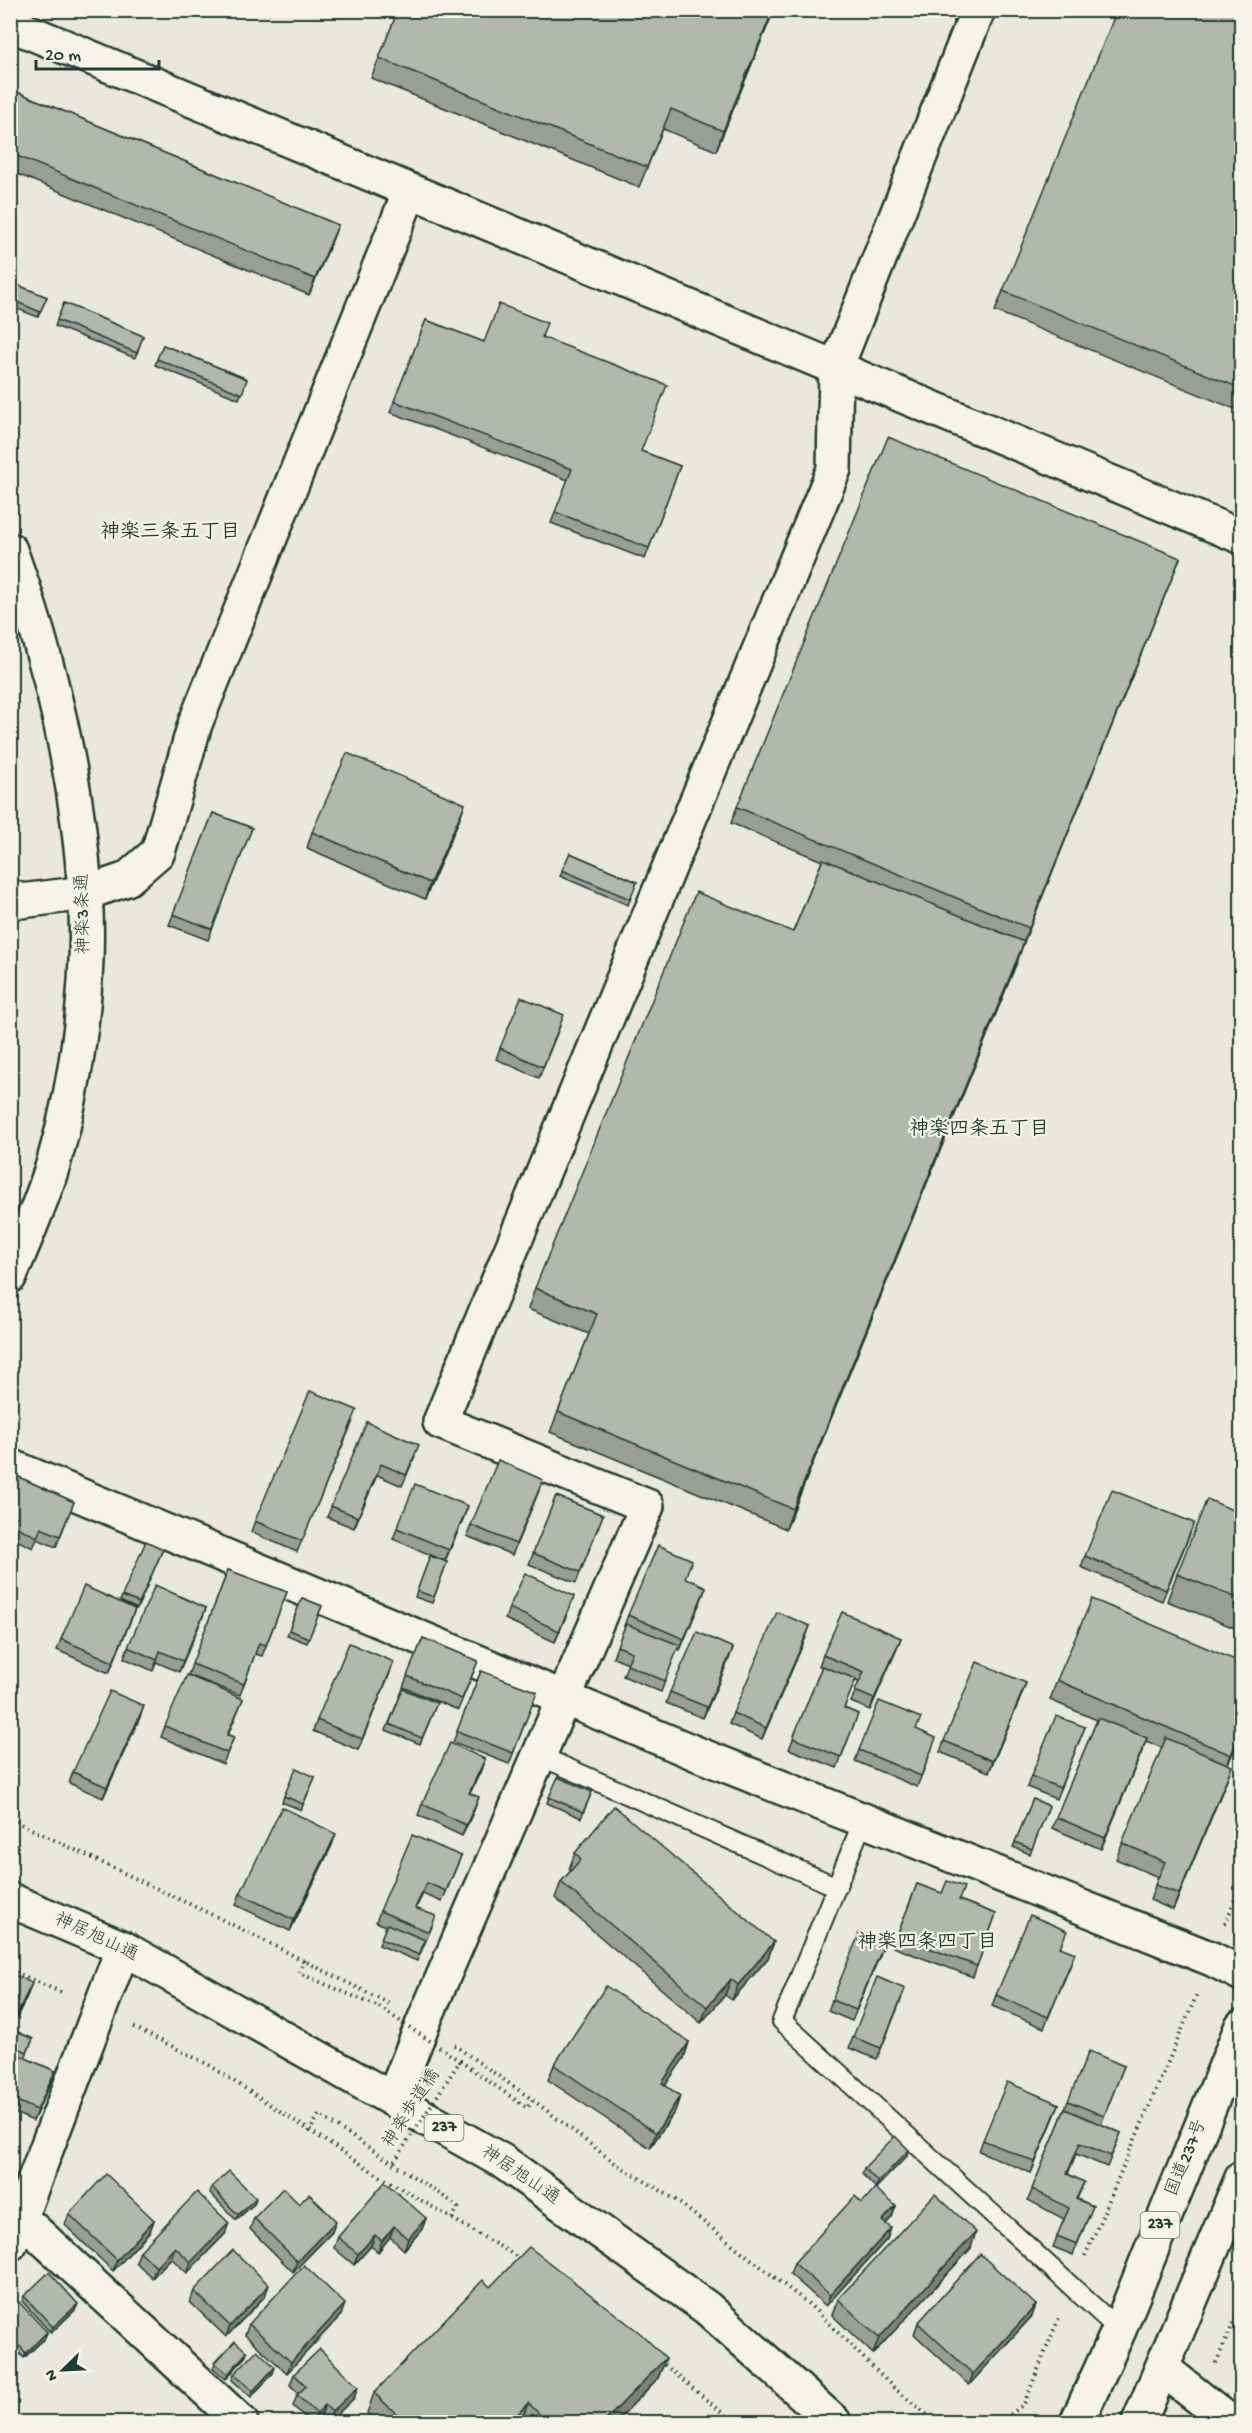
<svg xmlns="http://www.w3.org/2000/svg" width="1252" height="2433" viewBox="0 0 1252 2433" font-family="'Gochi Hand','Klee One',sans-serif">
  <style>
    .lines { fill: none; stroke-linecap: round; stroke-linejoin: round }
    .lane-casing { stroke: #1f3d34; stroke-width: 22 }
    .street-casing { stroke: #1f3d34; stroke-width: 38 }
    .secondary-casing { stroke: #1f3d34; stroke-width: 38 }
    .highway-casing { stroke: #1f3d34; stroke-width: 38 }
    .path { stroke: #1f3d34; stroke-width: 4; stroke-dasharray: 1.5 4.5; stroke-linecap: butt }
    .lane { stroke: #f7f3e8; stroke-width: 18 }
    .street { stroke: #f7f3e8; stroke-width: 33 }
    .secondary { stroke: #f7f3e8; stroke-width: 33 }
    .highway { stroke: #f7f3e8; stroke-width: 33 }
    .path-bridge { stroke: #1f3d34; stroke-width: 4; stroke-dasharray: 1.5 4.5; stroke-linecap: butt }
    .wall { fill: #999e96; stroke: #1f3d34; stroke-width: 1.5 }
    .shaded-wall { fill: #7d817a; stroke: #1f3d34; stroke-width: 1.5 }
    .building { fill: #b2b8ae; stroke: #1f3d34; stroke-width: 1.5 }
    .labels { text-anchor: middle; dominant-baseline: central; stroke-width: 4.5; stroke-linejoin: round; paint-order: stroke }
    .shield { fill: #f7f3e8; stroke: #60746a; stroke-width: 1.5 }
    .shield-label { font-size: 16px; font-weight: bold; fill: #1f3d34 }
    .street-label { font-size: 18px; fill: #1f3d34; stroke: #f7f3e8 }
    .neighbourhood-label { font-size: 20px; font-weight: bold; fill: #1f3d34; stroke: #f7f3e8 }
  </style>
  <rect width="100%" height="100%" fill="#eae8dd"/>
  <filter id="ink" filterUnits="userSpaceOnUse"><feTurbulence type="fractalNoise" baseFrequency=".0167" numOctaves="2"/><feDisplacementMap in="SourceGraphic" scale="12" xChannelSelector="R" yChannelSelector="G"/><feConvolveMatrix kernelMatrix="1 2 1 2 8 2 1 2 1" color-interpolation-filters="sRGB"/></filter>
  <g filter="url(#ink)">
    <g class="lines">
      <defs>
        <g id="lane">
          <path d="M540 1756 837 1887"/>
          <path d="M863 1821 782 2021 1119 2330"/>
        </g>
        <g id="street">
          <path d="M10 24 1242 537"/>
          <path d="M10 896 21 901 86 893 127 879 158 852 195 724 410 191"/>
          <path d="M10 1466 700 1755 1212 1959 1242 1974"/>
          <path d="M393 2099 423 2023 647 1506 440 1422 834 469 836 368 978 10"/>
          <path d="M10 2218H21L241 2422"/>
          <path d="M10 2244 123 1948"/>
          <path d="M1162 2368 1230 2422"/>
        </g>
        <path id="secondary" d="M10 550C50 658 77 777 85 891 91 976 78 1080 54 1161 43 1200 25 1238 10 1276"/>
        <g id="highway">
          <path d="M10 1900 123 1948 502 2161 707 2308 834 2422"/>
          <path d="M1077 2422 1119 2330 1242 2026"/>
          <path d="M1139 2422 1242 2178"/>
        </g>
      </defs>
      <use href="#lane" class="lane-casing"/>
      <use href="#street" class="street-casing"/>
      <use href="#secondary" class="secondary-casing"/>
      <use href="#highway" class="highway-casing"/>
      <g class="path">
        <path d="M10 1819 221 1919 390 2004"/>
        <path d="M1225 1924 1242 1882"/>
        <path d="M304 1960 299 1973 379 2007"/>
        <path d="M10 1970 65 1994"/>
        <path d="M134 2027 209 2065 378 2175 521 2259"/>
        <path d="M454 2045 533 2100 616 2164 673 2198 810 2305 894 2388 936 2422"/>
        <path d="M460 2061 527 2108 533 2100"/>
        <path d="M309 2132 319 2115 449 2200 458 2208 452 2219"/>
        <path d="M1085 2256 1198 1992"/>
        <path d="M660 2361 733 2422"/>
        <path d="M1216 2363 1242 2303"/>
        <path d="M1001 2422 1024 2404 1060 2315"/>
      </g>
      <use href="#lane" class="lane"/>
      <use href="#street" class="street"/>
      <use href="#secondary" class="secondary"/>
      <use href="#highway" class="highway"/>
      <path class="path-bridge" d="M379 2007 460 2061 394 2162"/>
    </g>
    <g class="wall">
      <path d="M382 10H774L716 151 663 129 639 187 371 78 396 16Z"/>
      <path d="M1242 10V412L995 311 1003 291Z"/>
      <path d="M10 89 338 225 309 295 10 171Z"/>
      <path d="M10 282 47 297 38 317 10 306Z"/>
      <path d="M64 303 143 336 135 358 55 326Z"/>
      <path d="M426 320 484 342 542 337 641 451 680 466 645 559 551 523 568 480 390 412Z"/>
      <path d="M163 345 247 379 239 399 155 365Z"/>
      <path d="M1180 558 1024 942 1017 962 786 1529 550 1432 589 1334 528 1309 535 1288 793 932 822 861 731 823 737 807Z"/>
      <path d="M213 813 252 828 208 940 169 925Z"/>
      <path d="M459 820 425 899 307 848 312 832Z"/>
      <path d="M570 853 637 882 628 905 560 876Z"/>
      <path d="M560 1026 539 1078 496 1059 500 1048Z"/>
      <path d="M353 1421 297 1552 251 1532 255 1521Z"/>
      <path d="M367 1422 415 1456 402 1486 377 1475 354 1528 327 1517Z"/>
      <path d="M10 1473 74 1502 56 1547 37 1539 33 1548 10 1537V1532L12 1528H10Z"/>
      <path d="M539 1491 512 1555 467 1536 471 1525Z"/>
      <path d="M556 1496 603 1515 576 1583 529 1564Z"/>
      <path d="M1242 1514V1631L1167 1601 1177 1574Z"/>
      <path d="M464 1517 445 1561 393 1539 397 1528Z"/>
      <path d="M1190 1534 1162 1601 1081 1567 1085 1556Z"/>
      <path d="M163 1549 137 1609 120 1601 122 1596Z"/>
      <path d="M430 1556 447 1562 432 1603 415 1597Z"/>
      <path d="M228 1570 287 1592 262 1656 255 1654 240 1695 188 1675Z"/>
      <path d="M685 1578 706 1587 680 1650 677 1649 661 1692 623 1676 628 1663 613 1657 625 1626H624L628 1615Z"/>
      <path d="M302 1598 322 1606 307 1643 287 1635Z"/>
      <path d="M570 1607 555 1642 505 1619 509 1608Z"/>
      <path d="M206 1608 179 1672 156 1662 153 1671 124 1658 128 1647Z"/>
      <path d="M135 1609 109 1673 57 1650 61 1639Z"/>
      <path d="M806 1637 762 1739 729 1724 733 1713Z"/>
      <path d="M423 1638 478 1661 458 1710 403 1687Z"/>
      <path d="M901 1638 870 1710 851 1702 859 1682 855 1681 844 1708 858 1714 837 1768 789 1749 822 1667 819 1666 823 1655Z"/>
      <path d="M729 1659 703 1718 666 1703 670 1692Z"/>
      <path d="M1242 1663V1731L1228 1764 1226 1782 1173 1910 1150 1900 1158 1877 1116 1859 1162 1748 1146 1741 1101 1849 1052 1828 1097 1720 1050 1700 1057 1680Z"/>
      <path d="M481 1671 537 1692 509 1764 453 1742Z"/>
      <path d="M390 1673 358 1750 313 1731 317 1720Z"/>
      <path d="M403 1689 437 1703 420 1744 386 1730Z"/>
      <path d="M1022 1694 989 1772 940 1752 944 1741Z"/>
      <path d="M243 1699 228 1735 234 1737 223 1764 161 1737 165 1726Z"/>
      <path d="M140 1717 103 1798 69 1783 73 1772Z"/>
      <path d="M1085 1727 1056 1799 1027 1787 1031 1776Z"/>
      <path d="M917 1730 932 1749 917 1787 855 1761 859 1750Z"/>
      <path d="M481 1770 470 1793 475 1808 462 1836 418 1815 422 1804Z"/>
      <path d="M315 1777 301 1810 282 1802 284 1796Z"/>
      <path d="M592 1792 581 1818 547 1803 549 1797Z"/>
      <path d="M1033 1799 1049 1806 1030 1854 1013 1847Z"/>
      <path d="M332 1845 290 1931 236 1905 240 1894Z"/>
      <path d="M575 1853 774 1942 768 1958 732 2000 725 1995 701 2023 555 1898 561 1882 571 1871 569 1869Z"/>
      <path d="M461 1856 442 1902 423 1894 416 1908 432 1927 417 1961 379 1945 386 1926 376 1922 380 1911Z"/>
      <path d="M917 1884 996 1914 973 1977 893 1947Z"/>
      <path d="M1061 1947 1071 1964 1044 2028 992 2006 996 1995Z"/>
      <path d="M881 1953 852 2021 828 2011 832 2000Z"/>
      <path d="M10 1973 28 1994 11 2029 33 2039 25 2058 55 2071 33 2121 10 2111Z"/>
      <path d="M901 2000 877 2059 849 2048 853 2037Z"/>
      <path d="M689 2042 684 2058 665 2085 680 2096 675 2111 650 2148 548 2080 554 2065Z"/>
      <path d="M1124 2066 1101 2124 1121 2133 1107 2167 1076 2154 1068 2174 1084 2182 1077 2199 1093 2206 1073 2255 1053 2247 1064 2219 1028 2200 1068 2101Z"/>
      <path d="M1059 2104 1031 2173 979 2151 983 2140Z"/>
      <path d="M907 2156 876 2188 862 2174 864 2168Z"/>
      <path d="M212 2187 254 2204 236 2220 210 2193Z"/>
      <path d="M862 2203 896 2206 892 2217 886 2224 891 2228 887 2239 826 2306 790 2274 794 2263Z"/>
      <path d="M299 2204 332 2232 293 2272 250 2229 254 2218Z"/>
      <path d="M69 2214 154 2220 150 2231 113 2271 65 2225Z"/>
      <path d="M426 2218 422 2229 404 2250 390 2237 378 2252 371 2246 354 2265 334 2248 338 2237Z"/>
      <path d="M225 2234 187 2273 171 2258 152 2278 136 2262 140 2251Z"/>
      <path d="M971 2248 873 2354 832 2315 838 2299Z"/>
      <path d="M490 2287 666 2358 658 2378 616 2422H377L367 2413 374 2393Z"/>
      <path d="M194 2291 265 2296 226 2337 190 2302Z"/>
      <path d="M24 2296 78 2304 75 2310 51 2333 22 2301Z"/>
      <path d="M1036 2305 1032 2316 969 2385 914 2334 918 2323Z"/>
      <path d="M10 2310 47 2332 45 2338 24 2358 10 2344V2329L12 2328 10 2327Z"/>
      <path d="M341 2315 287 2373 245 2335 249 2324Z"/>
      <path d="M245 2357 226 2379 213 2368 215 2363Z"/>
      <path d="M273 2373 251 2397 232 2380 234 2374Z"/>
      <path d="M294 2374 358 2387 354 2398 329 2422H327L321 2416 315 2422H310L293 2406 297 2395 298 2393 290 2385Z"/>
    </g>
    <g class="shaded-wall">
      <path d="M773 10H774L716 151 723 131Z"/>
      <path d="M338 225 332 241 309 295 315 279Z"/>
      <path d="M1180 558 1174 573 1023 944 1029 928Z"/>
      <path d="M465 804 459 820 425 899 430 883Z"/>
      <path d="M1024 942 1017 962 786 1529 793 1509Z"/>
      <path d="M381 1464 377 1475 354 1528 358 1517Z"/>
      <path d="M468 1506 464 1517 445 1561 449 1550Z"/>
      <path d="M706 1587 702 1598 680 1650 684 1639Z"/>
      <path d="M574 1596 570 1607 555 1642 559 1631Z"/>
      <path d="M206 1608 202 1619 179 1672 183 1661Z"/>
      <path d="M135 1609 131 1620 109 1673 113 1662Z"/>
      <path d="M810 1626 806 1637 762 1739 766 1728Z"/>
      <path d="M901 1638 897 1649 870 1710 874 1699Z"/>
      <path d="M733 1648 729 1659 703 1718 707 1707Z"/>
      <path d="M1026 1683 1022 1694 989 1772 993 1761Z"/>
      <path d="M144 1706 140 1717 103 1798 107 1787Z"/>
      <path d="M1242 1729V1731L1223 1775 1231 1755Z"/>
      <path d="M1147 1738 1143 1749 1101 1849 1105 1838Z"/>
      <path d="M485 1759 481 1770 465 1804 469 1793Z"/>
      <path d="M1232 1766 1226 1782 1173 1910 1179 1894Z"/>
      <path d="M479 1797 475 1808 462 1836 466 1825Z"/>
      <path d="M336 1834 332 1845 290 1931 294 1920Z"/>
      <path d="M774 1942 768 1958 732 2000 738 1985Z"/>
      <path d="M731 1979 725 1995 701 2023 707 2007Z"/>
      <path d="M32 1983 28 1994 10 2031V2028Z"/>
      <path d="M689 2042 684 2058 656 2099 662 2083Z"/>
      <path d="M55 2071 51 2082 33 2121 37 2110Z"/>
      <path d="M680 2096 675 2111 650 2148 656 2133Z"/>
      <path d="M1059 2104 1055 2115 1031 2173 1035 2162Z"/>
      <path d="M909 2150 907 2156 876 2188 878 2182Z"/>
      <path d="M256 2198 254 2204 236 2220 238 2215Z"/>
      <path d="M896 2206 892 2217 878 2232 882 2221Z"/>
      <path d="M426 2218 422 2229 404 2250 408 2239Z"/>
      <path d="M154 2220 150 2231 113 2271 117 2260Z"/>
      <path d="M336 2221 332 2232 293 2272 297 2261Z"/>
      <path d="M229 2223 225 2234 187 2273 191 2262Z"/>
      <path d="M394 2226 390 2237 378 2252 382 2241Z"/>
      <path d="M891 2228 887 2239 826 2306 830 2295Z"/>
      <path d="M976 2232 971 2248 873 2354 879 2338Z"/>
      <path d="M375 2235 371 2246 354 2265 358 2254Z"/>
      <path d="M175 2247 171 2258 152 2278 156 2267Z"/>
      <path d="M269 2285 265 2296 226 2337 230 2326Z"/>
      <path d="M78 2304 75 2310 51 2333 53 2327Z"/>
      <path d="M345 2304 341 2315 287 2373 291 2362Z"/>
      <path d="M1036 2305 1032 2316 969 2385 973 2374Z"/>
      <path d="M47 2332 45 2338 24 2358 26 2353Z"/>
      <path d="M247 2352 245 2357 226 2379 228 2374Z"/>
      <path d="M666 2358 658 2378 616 2422H604Z"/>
      <path d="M275 2367 273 2373 251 2397 253 2391Z"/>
      <path d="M358 2387 354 2398 329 2422 332 2412Z"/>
      <path d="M528 2403 521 2422H510Z"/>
      <path d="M325 2405 321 2416 315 2422H313L317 2414Z"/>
    </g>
    <g class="building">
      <path d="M398 10H773L723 131 671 109 647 167 379 58Z"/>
      <path d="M1117 10H1242V389L1003 291Z"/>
      <path d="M10 89 338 225 315 279 10 153Z"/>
      <path d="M10 282 47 297 40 312 10 299Z"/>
      <path d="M64 303 143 336 137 353 57 320Z"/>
      <path d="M499 304 547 323 542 337 667 385 641 451 680 466 649 548 555 512 572 469 394 401 426 320 484 342Z"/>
      <path d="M163 345 247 379 242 394 157 359Z"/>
      <path d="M888 437 1180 558 1029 928 737 807Z"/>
      <path d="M347 753 465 804 430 883 312 832Z"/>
      <path d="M213 813 252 828 212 929 173 914Z"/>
      <path d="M570 853 637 882 630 899 562 870Z"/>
      <path d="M823 859 1024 942 793 1509 558 1412 597 1314 535 1288 696 892 793 932Z"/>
      <path d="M521 997 564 1015 543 1067 500 1048Z"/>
      <path d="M310 1391 357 1410 302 1541 255 1521Z"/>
      <path d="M367 1422 419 1445 406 1475 381 1464 358 1517 331 1506Z"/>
      <path d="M498 1460 543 1480 516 1544 471 1525Z"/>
      <path d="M10 1473 74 1502 60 1536 41 1528 37 1537 13 1525 16 1517 10 1515Z"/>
      <path d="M415 1484 468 1506 449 1550 397 1528Z"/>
      <path d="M1112 1490 1194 1523 1166 1590 1085 1556Z"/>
      <path d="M556 1496 603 1515 580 1572 533 1553Z"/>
      <path d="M1207 1499 1242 1514V1600L1177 1574Z"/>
      <path d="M146 1541 163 1549 139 1603 122 1596Z"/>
      <path d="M658 1545 692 1560 685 1578 706 1587 684 1639 628 1615Z"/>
      <path d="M430 1556 447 1562 434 1597 417 1591Z"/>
      <path d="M228 1570 287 1592 266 1645 259 1643 244 1684 192 1664Z"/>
      <path d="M525 1573 574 1596 559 1631 509 1608Z"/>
      <path d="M155 1585 206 1608 183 1661 160 1651 157 1660 128 1647Z"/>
      <path d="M84 1586 135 1609 113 1662 61 1639Z"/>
      <path d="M302 1598 322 1606 309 1638 289 1630Z"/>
      <path d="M1092 1599 1242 1663V1729L1231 1755 1057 1680Z"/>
      <path d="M777 1612 810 1626 766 1728 733 1713Z"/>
      <path d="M842 1612 901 1638 874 1699 855 1691 864 1672 823 1655Z"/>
      <path d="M626 1624 679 1645 665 1681 627 1665 632 1652 617 1646Z"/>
      <path d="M697 1632 733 1648 707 1707 670 1692Z"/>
      <path d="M423 1638 478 1661 462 1699 407 1676Z"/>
      <path d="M349 1643 394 1662 362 1739 317 1720Z"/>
      <path d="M977 1662 1026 1683 993 1761 944 1741Z"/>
      <path d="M822 1666 856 1679 844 1708 858 1714 841 1757 793 1738Z"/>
      <path d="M481 1671 537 1692 513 1753 457 1731Z"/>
      <path d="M187 1675 243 1699 227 1735 234 1737 227 1753 165 1726Z"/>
      <path d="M403 1689 437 1703 422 1738 389 1724Z"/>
      <path d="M110 1691 144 1706 107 1787 73 1772Z"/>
      <path d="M879 1701 921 1718 916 1729 936 1738 921 1776 859 1750Z"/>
      <path d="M1056 1716 1085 1727 1060 1788 1031 1776Z"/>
      <path d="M1098 1718 1147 1738 1105 1838 1056 1817Z"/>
      <path d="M1166 1738 1232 1766 1179 1894 1155 1885 1165 1862 1122 1843Z"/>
      <path d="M450 1743 485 1759 469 1793 479 1797 466 1825 422 1804Z"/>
      <path d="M296 1768 315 1777 303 1804 284 1796Z"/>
      <path d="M558 1777 592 1792 583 1812 549 1797Z"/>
      <path d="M1033 1799 1049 1806 1032 1849 1015 1842Z"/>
      <path d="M614 1806 774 1942 738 1985 731 1979 707 2007 561 1882 581 1859 575 1853Z"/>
      <path d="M282 1807 336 1834 294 1920 240 1894Z"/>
      <path d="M412 1835 461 1856 446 1891 427 1883 415 1908 436 1916 429 1932 380 1911Z"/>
      <path d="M947 1881 964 1887 959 1900 996 1914 977 1966 897 1936 917 1884 942 1893Z"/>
      <path d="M1030 1915 1067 1931 1060 1947 1075 1953 1048 2017 996 1995Z"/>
      <path d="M387 1924 425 1940 419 1955 381 1939Z"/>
      <path d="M860 1932 885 1942 856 2010 832 2000Z"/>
      <path d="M10 1973 32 1983 10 2028Z"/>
      <path d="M877 1977 905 1989 881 2048 853 2037Z"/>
      <path d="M606 1986 689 2042 662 2083 680 2096 656 2133 554 2065Z"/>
      <path d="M10 2029 33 2039 27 2052 10 2044Z"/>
      <path d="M10 2051 55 2071 37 2110 10 2098Z"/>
      <path d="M1089 2051 1124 2066 1104 2116 1068 2101Z"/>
      <path d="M1007 2082 1059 2104 1035 2162 983 2140Z"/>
      <path d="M1065 2109 1121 2133 1111 2156 1080 2143 1067 2174 1084 2182 1076 2199 1093 2206 1077 2244 1057 2236 1069 2208 1032 2189Z"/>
      <path d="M895 2136 909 2150 878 2182 864 2168Z"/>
      <path d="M229 2171 256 2198 238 2215 212 2187Z"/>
      <path d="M106 2174 154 2220 117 2260 69 2214Z"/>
      <path d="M385 2182 426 2218 408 2239 394 2226 382 2241 375 2235 358 2254 338 2237Z"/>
      <path d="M283 2188 299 2204 309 2194 336 2221 297 2261 254 2218Z"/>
      <path d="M875 2188 896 2206 882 2221 891 2228 830 2295 794 2263 855 2196 862 2203Z"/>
      <path d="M197 2192 229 2223 191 2262 175 2247 156 2267 140 2251Z"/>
      <path d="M935 2194 976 2232 879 2338 838 2299Z"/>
      <path d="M529 2247 640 2333 666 2358 604 2422H548L528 2403 510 2422H405L374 2393 483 2280 490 2287Z"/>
      <path d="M233 2250 269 2285 230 2326 194 2291Z"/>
      <path d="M980 2254 1036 2305 973 2374 918 2323Z"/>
      <path d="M304 2265 345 2304 291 2362 249 2324Z"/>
      <path d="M49 2272 78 2304 53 2327 24 2296Z"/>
      <path d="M19 2302 47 2332 26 2353 10 2336V2329L15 2324 10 2319V2310Z"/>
      <path d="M235 2341 247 2352 228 2374 215 2363Z"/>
      <path d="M320 2349 358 2387 332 2412 325 2405 317 2414 297 2395 306 2386 294 2374Z"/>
      <path d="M257 2350 275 2367 253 2391 234 2374Z"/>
    </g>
  </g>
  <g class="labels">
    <g class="shield">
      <rect x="424.5" y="2115" width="39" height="26" rx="4.5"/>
      <rect x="1140.5" y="2212" width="39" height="26" rx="4.5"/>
    </g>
    <g class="shield-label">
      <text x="444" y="2128">237</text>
      <text x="1160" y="2225">237</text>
    </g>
    <g class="street-label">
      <text transform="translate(84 914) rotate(-91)">神楽3条通</text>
      <text transform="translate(96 1938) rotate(25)">神居旭山通</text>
      <text transform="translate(412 2109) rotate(-57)">神楽歩道橋</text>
      <text transform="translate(1187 2158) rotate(-68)">国道237号</text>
      <text transform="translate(520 2176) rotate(34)">神居旭山通</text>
    </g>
    <g class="neighbourhood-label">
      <text x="170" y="533">神楽三条五丁目</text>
      <text x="979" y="1130">神楽四条五丁目</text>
      <text x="927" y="1943">神楽四条四丁目</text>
    </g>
  </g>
  <rect width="1252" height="2433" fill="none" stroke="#f7f3e8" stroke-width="36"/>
  <rect x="18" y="18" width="1216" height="2397" fill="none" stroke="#1f3d34" stroke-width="2" filter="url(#ink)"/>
  <g transform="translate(63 2370) rotate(246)" stroke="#f7f3e8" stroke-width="4.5" paint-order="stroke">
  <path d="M0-4.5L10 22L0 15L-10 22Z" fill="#1f3d34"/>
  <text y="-9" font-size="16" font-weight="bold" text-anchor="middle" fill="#1f3d34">N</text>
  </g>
  <path d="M36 60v9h123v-9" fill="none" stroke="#1f3d34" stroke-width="3"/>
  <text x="45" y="60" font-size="18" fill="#1f3d34" stroke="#f7f3e8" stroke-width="4.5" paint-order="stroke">20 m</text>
</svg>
